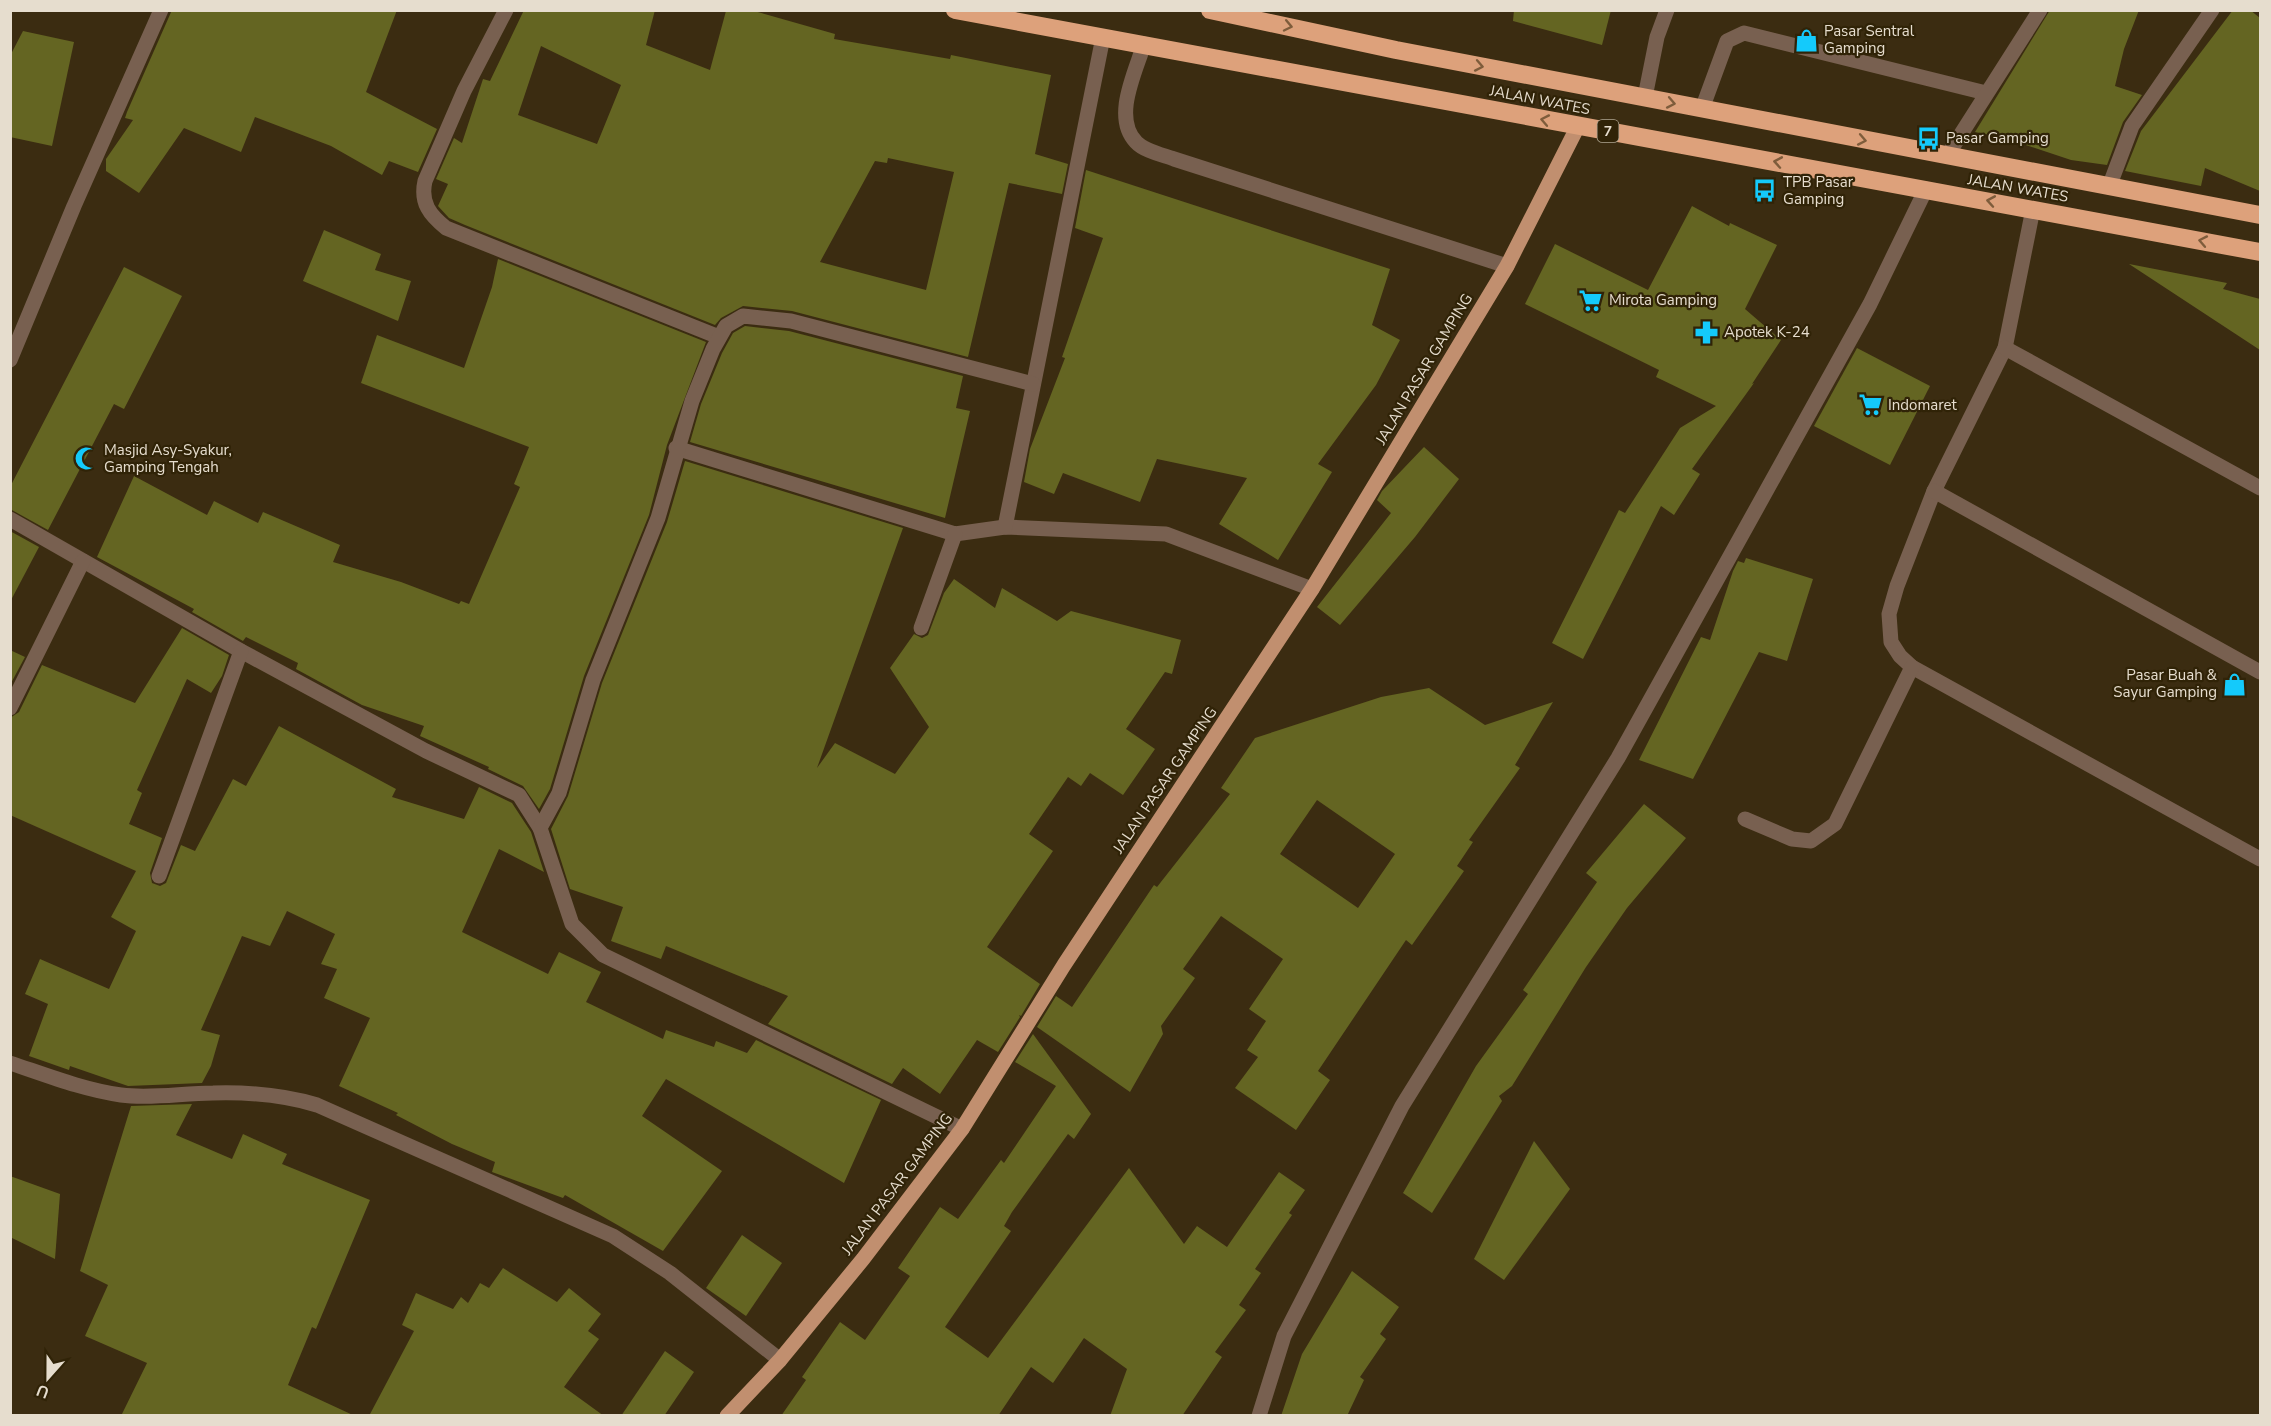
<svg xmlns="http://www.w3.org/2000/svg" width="2271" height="1426" viewBox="0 0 2271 1426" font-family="'Nunito Sans',sans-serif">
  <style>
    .building { fill: #646522; fill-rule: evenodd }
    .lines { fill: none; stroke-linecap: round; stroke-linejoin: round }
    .minor { stroke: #786050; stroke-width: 15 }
    .major { stroke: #c18f6f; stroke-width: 15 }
    .highway { stroke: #dda17b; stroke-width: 18 }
    .oneway { stroke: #7e5c3b }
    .labels { text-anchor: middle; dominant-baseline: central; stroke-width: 4.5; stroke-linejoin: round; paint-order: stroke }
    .shield { fill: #302307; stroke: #afa592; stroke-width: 1.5 }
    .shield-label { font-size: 14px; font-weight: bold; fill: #e6ddce }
    .poi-label { font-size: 15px; fill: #e6ddce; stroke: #302307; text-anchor: start }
    .street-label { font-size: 15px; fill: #e6ddce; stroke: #302307 }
  </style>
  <rect width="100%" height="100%" fill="#3b2c11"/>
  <g class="building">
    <path d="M172 10H397L366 92 437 129 418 172 389 161 382 175 331 146 255 117 241 152 184 128 139 193 106 171V159L133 120 125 118 127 112Z"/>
    <path d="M524 10H655L646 45 710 70 726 11H754L835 34 834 39 950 59 951 55 1051 75 1035 154 1068 164 1062 194 1009 183 968 357 792 311 743 306 721 318 715 325 465 225 449 218 438 206 448 184 436 179 454 138 462 143 483 79 490 81ZM541 46 621 85 597 144 518 115ZM888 158 954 172 926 290 820 262 875 161 887 163Z"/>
    <path d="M1514 10H1611L1602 45 1513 21Z"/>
    <path d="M2050 10H2139L2124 49 2115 86 2142 95 2123 122 2107 165 2071 160 2005 138 1975 132Z"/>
    <path d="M2233 10H2250L2260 18V191L2205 168 2201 186 2125 171 2141 131Z"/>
    <path d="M23 31 74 42 52 146 10 137V56Z"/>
    <path d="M1086 170 1390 269 1372 325 1400 340 1376 385 1318 464 1332 472 1278 560 1219 524 1247 478 1157 459 1140 502 1063 473 1054 494 1024 482 1030 449 1065 358 1062 357 1103 238 1075 228Z"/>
    <path d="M1692 206 1729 226 1730 223 1777 245 1745 309 1781 340 1752 384 1754 383 1692 469 1700 474 1674 515 1661 506 1583 659 1552 643 1619 510 1625 513 1680 428 1716 406 1656 377 1659 370 1525 304 1555 244 1648 290Z"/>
    <path d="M324 230 381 254 375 270 411 281 398 321 303 281Z"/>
    <path d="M498 259 706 342 667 445 649 515 584 676 550 789 539 809 523 786 488 769 489 767 420 736 424 726 362 705 296 669 298 663 246 637 243 641 192 612 194 609 97 557 134 476 207 515 214 501 258 523 263 512 340 545 333 562 401 582 459 604 461 601 469 604 520 487 514 484 529 447 361 383 377 335 464 368 492 287Z"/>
    <path d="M2129 264 2227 283 2223 289 2260 299V350Z"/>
    <path d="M124 267 182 296 124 409 114 404 48 530 10 509V487Z"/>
    <path d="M745 326 789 331 963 376 956 408 970 411 945 518 690 442 701 404 722 353 733 333Z"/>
    <path d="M1857 348 1930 386 1890 465 1814 426Z"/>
    <path d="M1424 447 1459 479 1415 537 1340 625 1317 607 1391 513 1377 500 1382 491Z"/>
    <path d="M685 461 903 528 817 768 835 743 895 774 929 727 890 668 914 634 922 638 928 635 944 593 954 579 995 608 1002 588 1057 621 1071 611 1181 640 1172 674 1165 672 1126 729 1155 749 1123 795 1090 773 1081 786 1068 777 1029 834 1053 851 987 947 1040 984 1021 1016 1019 1015 1020 1017 998 1052 977 1040 940 1094 903 1068 892 1084 768 1024 788 996 666 946 661 959 611 941 623 907 570 889 551 829 568 796 602 683 667 522Z"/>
    <path d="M10 531 39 547 10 602Z"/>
    <path d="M1746 558 1813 579 1787 661 1759 652 1693 779 1639 760 1701 637 1710 640 1733 571 1738 561 1744 563Z"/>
    <path d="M182 628 229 655 222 676 211 693 187 679 137 790 142 793 129 824 162 838 150 873 152 883 160 886 166 883 181 845 195 851 233 779 246 786 279 726 396 789 392 797 464 819 479 787 512 803 531 832 544 872 499 849 462 932 548 974 559 952 601 972 586 1002 663 1039 666 1030 714 1047 716 1041 747 1053 756 1040 881 1100 844 1183 666 1079 642 1116 722 1171 663 1251 565 1195 563 1198 492 1172 495 1162 452 1144 396 1115 398 1113 339 1086 370 1018 324 998 337 969 321 964 335 934 287 911 270 946 242 936 201 1030 220 1035 211 1066 202 1083 128 1086 70 1066 69 1070 29 1056 48 1004 25 994 40 959 109 989 136 931 111 917 136 871 10 815V718L19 712 42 665 135 703Z"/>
    <path d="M10 650 25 657 10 685Z"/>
    <path d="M1429 688 1485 725 1553 702 1515 765 1520 768 1469 840 1473 842 1457 866 1464 871 1412 945 1406 940 1318 1071 1330 1080 1296 1130 1235 1088 1258 1057 1247 1050 1266 1021 1249 1009 1283 959 1221 916 1183 969 1195 978 1161 1026 1163 1034 1130 1092 1037 1027 1056 996 1072 1007 1154 885 1157 887 1230 794 1221 788 1255 738 1381 697ZM1317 800 1395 854 1358 908 1280 854Z"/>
    <path d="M1644 804 1686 838 1627 908 1586 967 1512 1086 1499 1096 1502 1101 1432 1213 1403 1193 1476 1066 1528 994 1523 990 1597 882 1586 873Z"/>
    <path d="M1033 1034 1091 1114 1074 1139 1068 1134 1012 1212 1004 1226 1011 1231 945 1327 988 1358 1129 1168 1184 1244 1197 1226 1227 1247 1279 1172 1305 1190 1289 1213 1292 1215 1255 1269 1261 1273 1239 1305 1246 1310 1215 1352 1222 1357 1182 1416H1110L1127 1369 1084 1338 1053 1383 1031 1367 998 1416H781L806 1380 802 1377 840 1322 865 1340 910 1276 898 1268 940 1207 958 1219 1001 1160 1004 1163 1056 1086 1015 1062Z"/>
    <path d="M192 1104 176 1135 232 1159 243 1134 287 1154 282 1164 370 1200 316 1329 312 1327 288 1385 355 1416H121L147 1363 85 1336 108 1285 80 1271 131 1106Z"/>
    <path d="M1534 1141 1570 1189 1504 1280 1474 1259Z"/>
    <path d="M10 1176 60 1194 55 1259 10 1237Z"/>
    <path d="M742 1235 782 1263 746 1316 706 1288Z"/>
    <path d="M503 1268 557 1302 569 1288 601 1314 588 1331 599 1339 564 1387 604 1416H369L414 1331 402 1325 416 1293 453 1309 461 1297 468 1303 480 1283 489 1288Z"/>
    <path d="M1352 1271 1399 1307 1380 1334 1386 1339 1360 1377 1364 1380 1347 1416H1281L1302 1354Z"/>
    <path d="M665 1351 694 1372 664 1416H621Z"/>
  </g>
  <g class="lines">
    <g class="minor">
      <path d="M506 10 464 91 425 181C420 203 430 215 446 228L719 337"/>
      <path d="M1144 44C1136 71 1112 117 1136 142 1144 151 1163 155 1174 159L1507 266"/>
      <path d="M1645 97 1657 37 1667 10"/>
      <path d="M1702 109 1727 41 1744 33 1986 93"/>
      <path d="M1947 156 2040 10"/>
      <path d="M2109 187 2132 126 2212 10"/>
      <path d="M2033 209 2005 348 1934 491 1897 586 1889 614 1891 642 1900 656 1912 667 2260 859"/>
      <path d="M2005 348 2260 488"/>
      <path d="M10 360 74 206 161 10"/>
      <path d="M676 448 955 534 1005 527 1166 534 1312 589"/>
      <path d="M1934 491 2260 672"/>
      <path d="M10 519 241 651 426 751 519 795 540 828 572 924 603 955 962 1129"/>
      <path d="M1005 527 1103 37"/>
      <path d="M921 628 955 534"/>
      <path d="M10 708 83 561"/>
      <path d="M1745 819 1792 839 1811 841 1835 824 1912 667"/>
      <path d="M540 828 559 793 593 680 658 518 692 401 713 349 726 326 743 316 791 321 1033 384"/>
      <path d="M159 876 241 651"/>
      <path d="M10 1063C46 1075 84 1090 121 1095 152 1099 182 1093 213 1093 247 1092 284 1095 317 1105L613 1236 670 1273 780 1360"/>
      <path d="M1259 1416 1284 1336 1402 1106 1618 758 1870 304 1926 189"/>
    </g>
    <path class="major" d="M727 1416 780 1360 863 1259 962 1129 1064 965 1312 589 1507 266 1578 126"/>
    <g class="highway">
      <path d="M955 10 2260 252"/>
      <path d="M1210 10 1396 50 2260 215"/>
    </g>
  </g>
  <defs><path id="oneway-chevron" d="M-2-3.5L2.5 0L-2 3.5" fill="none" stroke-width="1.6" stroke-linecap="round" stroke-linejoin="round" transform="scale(1.5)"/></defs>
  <g class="oneway">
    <use href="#oneway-chevron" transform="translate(1288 26) rotate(12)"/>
    <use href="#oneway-chevron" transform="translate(1479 66) rotate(11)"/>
    <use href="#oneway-chevron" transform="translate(1671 103) rotate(11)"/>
    <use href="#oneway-chevron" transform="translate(1545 120) rotate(-169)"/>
    <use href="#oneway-chevron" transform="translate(1862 140) rotate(11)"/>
    <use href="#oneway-chevron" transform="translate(1778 162) rotate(-170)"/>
    <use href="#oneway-chevron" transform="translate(1991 201) rotate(-170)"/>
    <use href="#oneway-chevron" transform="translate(2203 241) rotate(-169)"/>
  </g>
  <defs>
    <symbol id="shop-bare" viewBox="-9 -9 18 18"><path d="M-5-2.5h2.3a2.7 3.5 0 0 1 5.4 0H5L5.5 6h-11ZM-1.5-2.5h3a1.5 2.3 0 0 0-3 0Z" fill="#14cafb" stroke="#302307" stroke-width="2.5" paint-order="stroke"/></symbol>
    <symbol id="bus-bare" viewBox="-9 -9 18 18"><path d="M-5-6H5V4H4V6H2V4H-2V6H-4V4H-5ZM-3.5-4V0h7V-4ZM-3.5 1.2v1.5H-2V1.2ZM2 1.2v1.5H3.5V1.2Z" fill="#14cafb" stroke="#302307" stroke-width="2.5" paint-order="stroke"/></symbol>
    <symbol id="supermarket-bare" viewBox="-9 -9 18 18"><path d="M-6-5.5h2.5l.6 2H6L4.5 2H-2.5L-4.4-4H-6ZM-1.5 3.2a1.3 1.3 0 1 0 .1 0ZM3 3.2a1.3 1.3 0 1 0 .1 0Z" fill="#14cafb" stroke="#302307" stroke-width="2.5" paint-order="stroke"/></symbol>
    <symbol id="pharmacy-bare" viewBox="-9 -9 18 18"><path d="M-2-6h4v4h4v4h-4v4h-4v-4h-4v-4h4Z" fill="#14cafb" stroke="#302307" stroke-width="2.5" paint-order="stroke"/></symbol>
    <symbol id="mosque-bare" viewBox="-9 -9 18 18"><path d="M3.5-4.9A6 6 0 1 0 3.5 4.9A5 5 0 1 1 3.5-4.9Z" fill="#14cafb" stroke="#302307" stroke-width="2.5" paint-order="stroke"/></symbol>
  </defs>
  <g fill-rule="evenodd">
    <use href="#shop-bare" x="1790" y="24" width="33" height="33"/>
    <use href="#bus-bare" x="1912" y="122" width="33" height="33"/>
    <use href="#bus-bare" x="1748" y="174" width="33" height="33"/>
    <use href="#supermarket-bare" x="1574" y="284" width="33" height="33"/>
    <use href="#pharmacy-bare" x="1690" y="316" width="33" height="33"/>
    <use href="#supermarket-bare" x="1854" y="388" width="33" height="33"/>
    <use href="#mosque-bare" x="70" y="442" width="33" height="33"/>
    <use href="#shop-bare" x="2218" y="668" width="33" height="33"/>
  </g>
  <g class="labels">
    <rect class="shield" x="1597.5" y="120" width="21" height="22" rx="4.5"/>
    <g class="shield-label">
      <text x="1608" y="131">7</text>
    </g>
    <g class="poi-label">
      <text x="1824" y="31">Pasar Sentral<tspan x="1824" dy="17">Gamping</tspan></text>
      <text x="1946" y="138">Pasar Gamping</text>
      <text x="1783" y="182">TPB Pasar<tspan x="1783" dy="17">Gamping</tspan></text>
      <text x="1609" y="300">Mirota Gamping</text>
      <text x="1724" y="332">Apotek K-24</text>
      <text x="1888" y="405">Indomaret</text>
      <text x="104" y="450">Masjid Asy-Syakur,<tspan x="104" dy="17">Gamping Tengah</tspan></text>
      <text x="2217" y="675" text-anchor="end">Pasar Buah &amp;<tspan x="2217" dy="17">Sayur Gamping</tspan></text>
    </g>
    <g class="street-label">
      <text transform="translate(1540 100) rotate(11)">JALAN WATES</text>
      <text transform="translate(2018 188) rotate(10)">JALAN WATES</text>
      <text transform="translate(1424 369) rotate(-59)">JALAN PASAR GAMPING</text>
      <text transform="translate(1165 780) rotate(-56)">JALAN PASAR GAMPING</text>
      <text transform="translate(897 1184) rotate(-53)">JALAN PASAR GAMPING</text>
    </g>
  </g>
  <rect width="2271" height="1426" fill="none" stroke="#e6ddce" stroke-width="24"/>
  <g transform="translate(48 1378) rotate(201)" stroke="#302307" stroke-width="4.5" paint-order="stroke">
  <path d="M0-4.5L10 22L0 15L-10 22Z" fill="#e6ddce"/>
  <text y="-9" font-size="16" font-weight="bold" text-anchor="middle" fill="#e6ddce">U</text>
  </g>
</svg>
